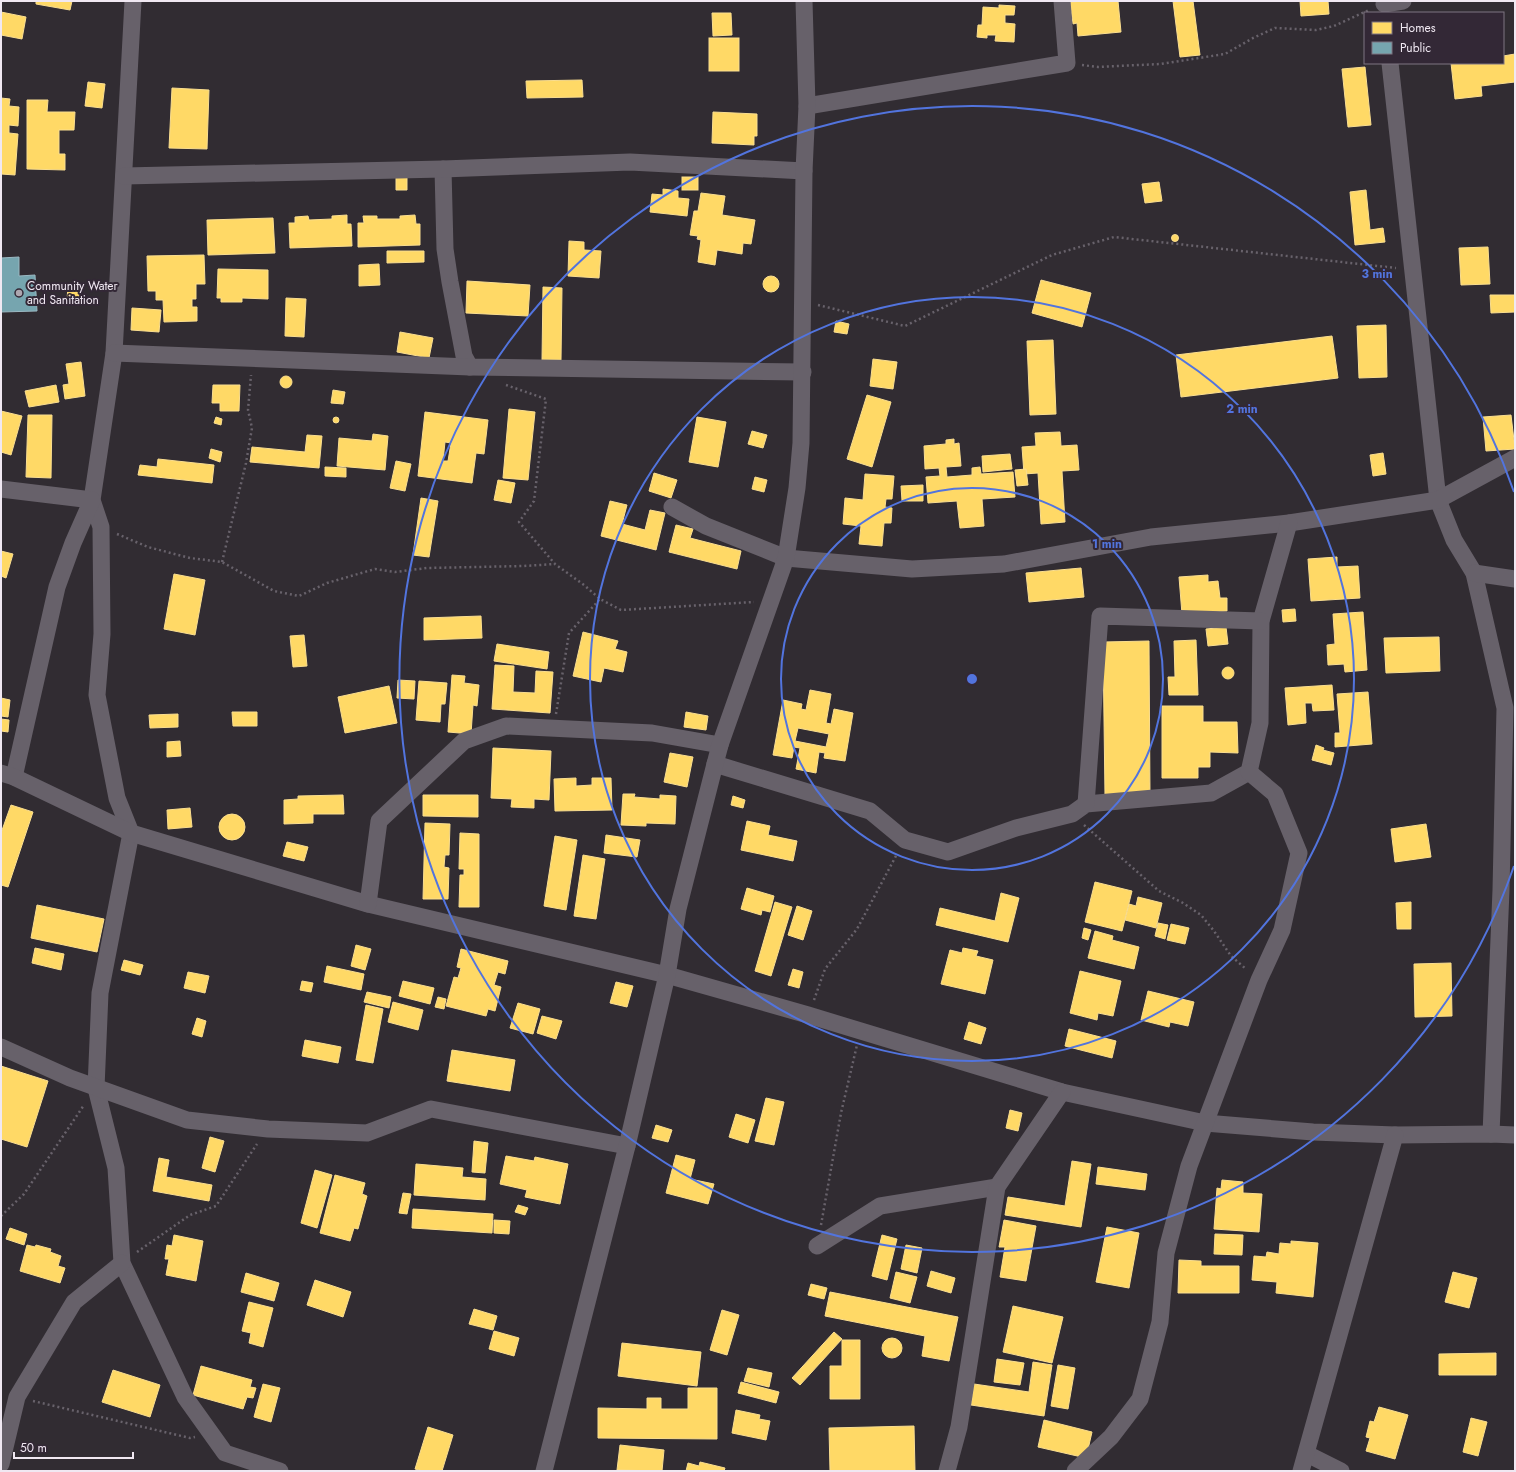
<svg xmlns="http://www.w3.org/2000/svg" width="1516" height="1472" viewBox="0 0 1516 1472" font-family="Jost,sans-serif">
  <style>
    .homes { fill: #ffd966; stroke: #fade90; fill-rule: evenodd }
    .public { fill: #76a5af; stroke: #9bb9c3 }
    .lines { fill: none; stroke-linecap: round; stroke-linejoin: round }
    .path { stroke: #68626b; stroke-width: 2.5; stroke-dasharray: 2 3; stroke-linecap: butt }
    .minor { stroke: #67616a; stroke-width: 17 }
    .ring { fill: none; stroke: #5274de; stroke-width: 2 }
    .poi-dot { fill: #ada6af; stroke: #332836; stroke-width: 1.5 }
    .labels { text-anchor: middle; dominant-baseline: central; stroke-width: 4; stroke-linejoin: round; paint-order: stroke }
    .poi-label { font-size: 12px; fill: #f0e8f2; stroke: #332836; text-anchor: start }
    .centre { fill: #5274de; stroke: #332836; stroke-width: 2 }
    .ring-label { font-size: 12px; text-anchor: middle; font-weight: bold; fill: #5274de; stroke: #332836; stroke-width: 4; stroke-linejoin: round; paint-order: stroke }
  </style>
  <rect width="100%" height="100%" fill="#312c32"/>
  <g class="homes">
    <path d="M36 1H72L70 10 36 4Z"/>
    <path d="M1086 1H1118L1121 32 1078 36 1077 23 1073 24 1070 2Z"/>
    <path d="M1173 1H1193L1200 55 1180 57Z"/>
    <path d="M1300 1H1328L1329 14 1301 16Z"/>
    <path d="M999 5 1015 6 1014 15H1005V23L1015 24 1014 42 995 41 996 35H987V38L977 37 978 25H982L983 7 999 8Z"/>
    <path d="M1 12 26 17 22 39 1 35Z"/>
    <path d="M712 13H731L732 35 713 36Z"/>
    <rect x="709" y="38" width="30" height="33"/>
    <path d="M1515 54V82L1481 86 1482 96 1455 99 1451 63H1503V56Z"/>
    <path d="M1365 67 1371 125 1348 127 1342 69Z"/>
    <path d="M582 80 583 97 527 98 526 81Z"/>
    <path d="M88 82 105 84 102 108 85 106Z"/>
    <path d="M172 88 209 90 207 149 169 148Z"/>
    <path d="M1 98 10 99 9 106 19 107 18 126 9 125V133L18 134 15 175 1 174Z"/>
    <path d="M27 100H48L47 112H75L74 130H59V154H65V170L27 169Z"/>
    <path d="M713 112 757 114V136H754V145L712 143Z"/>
    <path d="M396 175 407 176V190H396Z"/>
    <rect x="682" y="177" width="16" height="13"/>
    <path d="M1159 182 1162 201 1145 203 1142 184Z"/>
    <path d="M663 189 678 191V198L689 199 687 216 650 212 652 194 663 195Z"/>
    <path d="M1366 190 1370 230 1383 228 1385 242 1355 245 1350 192Z"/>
    <path d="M701 193 725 196 722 215 755 220 751 244 743 243 742 254 717 250 715 265 698 262 701 240 697 239 698 236 690 235 694 211H698Z"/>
    <path d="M347 215V224H351L352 246 290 248 289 223H295V217L308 216 309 220 332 219V216Z"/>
    <path d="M415 215 416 224H420V245L358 247V223H364L363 216H377V219H400V216Z"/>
    <path d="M273 218 275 253 208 255 207 220Z"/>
    <circle cx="1175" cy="238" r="3.5"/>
    <path d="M569 241 584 242V250L601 251 599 278 568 276Z"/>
    <path d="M1488 247 1490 284 1461 285 1459 248Z"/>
    <path d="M387 251H424V262L387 263Z"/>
    <path d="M204 255 205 284H196V299H192V307H197V321L164 322 163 300H156V291H148L147 256Z"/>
    <path d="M379 264 380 285 359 286V265Z"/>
    <path d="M218 269 268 270V299L242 298V302H221V298H217Z"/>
    <circle cx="771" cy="284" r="8"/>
    <path d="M1041 280 1091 293 1082 327 1032 313Z"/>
    <path d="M467 281 530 285 528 316 466 313Z"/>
    <path d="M68 286 80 287 79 301 67 300Z"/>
    <path d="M543 287 562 288 561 360H542Z"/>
    <path d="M1490 295H1515V312L1491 313Z"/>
    <path d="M286 298 306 299 304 337 285 336Z"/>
    <path d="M132 308 161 310 159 332 131 330Z"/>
    <path d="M836 321 849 324 847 334 834 332Z"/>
    <path d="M1386 325 1387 377 1359 378 1357 326Z"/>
    <path d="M400 332 433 338 429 358 397 352Z"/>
    <path d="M1332 336 1338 378 1181 397 1176 355Z"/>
    <path d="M1053 340 1056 414 1030 415 1027 341Z"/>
    <path d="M873 359 897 362 893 389 870 386Z"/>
    <path d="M81 362 85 396 65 399 63 385 69 384 66 364Z"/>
    <circle cx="286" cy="382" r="6"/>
    <path d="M56 385 59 402 29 407 25 391Z"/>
    <path d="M213 385H240L239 411H220V403H212Z"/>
    <path d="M333 390 345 392 343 404 331 403Z"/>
    <path d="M867 395 891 402 872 467 847 459Z"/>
    <path d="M509 409 535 412 528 480 503 478Z"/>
    <path d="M1 411 22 416 11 455 1 452Z"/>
    <path d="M425 412 488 420 484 454 476 453 472 483 418 476ZM445 442 451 443 448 461H443Z"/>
    <path d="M28 415H52L51 478 26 477Z"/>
    <path d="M1511 415 1515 449 1486 451 1483 417Z"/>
    <circle cx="336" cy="420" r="3"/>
    <path d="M216 417 222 419 221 425 214 423Z"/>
    <path d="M697 417 726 422 718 467 689 462Z"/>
    <path d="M752 431 767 435 763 448 748 444Z"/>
    <path d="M1060 432 1061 446 1077 445 1079 470 1062 471 1065 522 1041 524 1038 473 1024 474 1022 447 1036 446 1035 433Z"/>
    <path d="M373 434 388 436 385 470 337 466 339 438 372 441Z"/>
    <path d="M307 435 322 436 319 468 250 462 252 447 305 452Z"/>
    <path d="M954 439V444L959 443 961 466 946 467 947 477 972 475V468L980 467 981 474 1013 472 1015 497 982 499 984 526 960 528 957 501 928 503 926 477 940 476 939 468 925 469 924 446 946 444V440Z"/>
    <path d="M211 449 222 452 220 462 209 458Z"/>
    <path d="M1383 453 1386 474 1373 476 1370 455Z"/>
    <path d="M1010 454 1012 469 983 472 982 456Z"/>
    <path d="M158 459 214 465 212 483 138 475 140 465 157 467Z"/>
    <path d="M396 461 411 464 405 491 390 488Z"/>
    <path d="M325 467 346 468V477L325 476Z"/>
    <path d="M1026 469 1028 485 1017 486 1015 470Z"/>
    <path d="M654 473 677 480 671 498 649 491Z"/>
    <path d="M865 474 894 476 892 499H886L885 507 892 508 891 523H884L882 546 859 544 861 526 843 524 845 498 863 500Z"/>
    <path d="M755 477 767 480 764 492 752 489Z"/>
    <path d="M498 480 515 483 511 503 494 500Z"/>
    <path d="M923 485V501H902L901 486Z"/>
    <path d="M421 498 438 501 429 557 413 555Z"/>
    <path d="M610 501 627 505 622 524 645 530 650 510 665 513 656 550 601 536Z"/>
    <path d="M676 525 693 529 690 538 741 551 737 569 669 552Z"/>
    <path d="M1 551 13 554 6 578 1 576Z"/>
    <path d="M1337 557V567L1358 566 1360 598 1311 601 1308 559Z"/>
    <path d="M1081 568 1084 597 1029 602 1026 573Z"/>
    <path d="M174 574 205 580 195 635 164 629Z"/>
    <path d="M1208 575V582L1218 581 1220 598H1227V611L1182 614 1179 577Z"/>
    <path d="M1295 609 1296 621 1283 622 1282 610Z"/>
    <path d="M1363 612 1367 670 1345 672 1344 664 1328 665 1327 645 1335 644 1333 614Z"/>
    <path d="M481 616 482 638 424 640V618Z"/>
    <path d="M1226 627 1228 644 1208 646 1206 629Z"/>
    <path d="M583 632 618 641 615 649 627 652 623 672 604 668 601 682 573 676Z"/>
    <path d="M304 635 307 666 293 667 290 636Z"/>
    <path d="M1439 637 1440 671 1386 673 1384 638Z"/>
    <path d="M1196 640 1198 695H1169L1168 677H1175L1174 641Z"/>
    <path d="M1149 641 1150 796H1105L1103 642Z"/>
    <path d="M497 644 549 652 547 669 494 661Z"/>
    <path d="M495 665 514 666 513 692 535 693 536 671 553 672 550 713 492 709Z"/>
    <circle cx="1228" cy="673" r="6"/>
    <path d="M452 675 465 676 464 683 479 685 477 706 473 705 471 734 448 732Z"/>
    <path d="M398 680 415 681 414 699 397 698Z"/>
    <path d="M419 681 447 683 445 704H441L440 722 416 720Z"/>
    <path d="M1332 685 1334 710 1313 711 1312 703H1305L1306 723 1288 725 1285 688Z"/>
    <path d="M389 686 397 723 345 733 338 697Z"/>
    <path d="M810 690 831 694 826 723 831 724 834 709 853 713 845 761 824 758 825 753 819 752 816 773 796 769 800 748 794 747 792 758 773 755 783 700 802 704 801 709 806 710ZM798 728 829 734 826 747 795 741Z"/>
    <path d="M1368 692 1372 744 1335 747V733H1340L1337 694Z"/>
    <path d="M1 698 10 700 8 717 1 716Z"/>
    <path d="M1162 706H1203V722H1237L1238 753 1210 752V767H1198V778H1162Z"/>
    <path d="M232 712H257V726H233Z"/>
    <path d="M686 712 708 716 706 730 684 727Z"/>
    <path d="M178 714V727L150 728 149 715Z"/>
    <path d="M1 719 9 720 8 732 1 731Z"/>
    <path d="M180 741 181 756 167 757V742Z"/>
    <path d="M1316 745 1324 748 1323 750 1334 753 1331 765 1312 760Z"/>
    <path d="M493 748 551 751 549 800 534 799V808L511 807 512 799 491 798Z"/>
    <path d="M670 753 693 757 687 787 664 782Z"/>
    <path d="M576 778V786L592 785V778H611L612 810 555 811 554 779Z"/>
    <path d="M623 794H635L634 797 660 799V795L676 796 675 824 646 823V826L621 825Z"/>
    <path d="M343 795 344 814H313V823L284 824V800L298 799V796Z"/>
    <path d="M423 795H478V817L423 816Z"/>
    <path d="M733 796 745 800 743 808 731 805Z"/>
    <path d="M11 805 33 812 8 887 1 885V833Z"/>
    <path d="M190 808 192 827 168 829 167 810Z"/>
    <circle cx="232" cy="827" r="13"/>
    <path d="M747 821 770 826 768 835 797 841 793 861 741 850Z"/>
    <path d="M425 823 450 824 449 855H445L444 867 449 868 448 899H423Z"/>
    <path d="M1426 824 1431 857 1395 862 1391 829Z"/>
    <path d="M460 833 479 834V907H459L460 875H464V869H459Z"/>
    <path d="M606 835 640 840 637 857 604 853Z"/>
    <path d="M555 836 577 840 566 910 544 906Z"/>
    <path d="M287 842 308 847 304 861 283 856Z"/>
    <path d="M583 855 605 859 596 919 574 916Z"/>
    <path d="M1095 882 1132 891 1122 931 1085 922Z"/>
    <path d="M747 888 774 896 770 912 762 910 761 915 741 909Z"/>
    <path d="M1001 893 1019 898 1008 942 936 925 940 908 995 921Z"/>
    <path d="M1138 897 1162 903 1156 928 1125 920 1129 904 1136 906Z"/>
    <path d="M775 902 792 907 771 976 755 971Z"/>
    <path d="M1411 902V929H1397L1396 903Z"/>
    <path d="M37 905 104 919 97 952 31 938Z"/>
    <path d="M797 906 812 911 803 940 788 935Z"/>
    <path d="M1158 923 1168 925 1165 939 1155 936Z"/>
    <path d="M1171 924 1189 928 1185 944 1167 940Z"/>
    <path d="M1084 928 1091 930 1088 940 1082 938Z"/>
    <path d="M1095 931 1113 936 1112 940 1139 947 1134 969 1088 958Z"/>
    <path d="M356 945 371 949 365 970 351 966Z"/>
    <path d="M35 948 64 954 61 970 32 963Z"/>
    <path d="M963 948 978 951 976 956 993 960 985 994 941 984 950 950 962 953Z"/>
    <path d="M461 949 508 961 505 974 498 972 494 985 501 987 495 1011 488 1009 486 1016 446 1006 454 977 458 978 461 968 457 967Z"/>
    <path d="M124 960 143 965 140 975 121 970Z"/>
    <path d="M1451 963 1452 1016 1415 1017 1414 964Z"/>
    <path d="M327 966 364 974 361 990 324 982Z"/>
    <path d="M793 969 803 972 799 988 788 985Z"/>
    <path d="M1080 971 1121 981 1113 1016 1098 1013 1097 1020 1070 1013Z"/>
    <path d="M188 972 209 976 205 993 184 988Z"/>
    <path d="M302 981 313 983 311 992 300 990Z"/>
    <path d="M403 981 434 988 430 1004 399 996Z"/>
    <path d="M616 982 633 986 627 1007 610 1003Z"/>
    <path d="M1148 991 1194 1002 1188 1026 1170 1022 1169 1027 1141 1020Z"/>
    <path d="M367 992 391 997 389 1008 364 1002Z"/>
    <path d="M438 997 446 999 444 1009 435 1007Z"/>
    <path d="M393 1002 423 1010 418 1030 388 1022Z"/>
    <path d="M518 1003 540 1009 533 1034 510 1028Z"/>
    <path d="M366 1005 383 1009 373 1063 356 1060Z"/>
    <path d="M542 1016 562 1021 556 1039 537 1033Z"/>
    <path d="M197 1018 206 1021 202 1037 192 1034Z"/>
    <path d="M969 1022 986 1028 981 1044 964 1039Z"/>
    <path d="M1069 1029 1116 1041 1112 1058 1065 1046Z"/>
    <path d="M305 1040 341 1047 338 1063 302 1056Z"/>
    <path d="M452 1050 515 1060 510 1091 447 1081Z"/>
    <path d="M1 1066 48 1081 27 1147 1 1139Z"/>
    <path d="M766 1098 784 1102 774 1145 755 1141Z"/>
    <path d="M1010 1110 1022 1113 1018 1131 1006 1128Z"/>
    <path d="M736 1114 755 1120 748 1143 729 1137Z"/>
    <path d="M656 1125 672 1130 668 1142 652 1138Z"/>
    <path d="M210 1137 224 1141 215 1172 202 1168Z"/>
    <path d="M474 1141 488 1143 485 1173 472 1172Z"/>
    <path d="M676 1155 695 1160 690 1179 714 1184 708 1204 666 1193Z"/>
    <path d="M506 1156 534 1161 535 1157 568 1164 560 1204 525 1197 527 1190 500 1184Z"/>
    <path d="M159 1158 169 1160 166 1177 212 1185 209 1201 153 1191Z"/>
    <path d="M1072 1161 1091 1164 1081 1227 1005 1215 1008 1197 1065 1206Z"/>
    <path d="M416 1164 463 1168 462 1177 486 1179 485 1200 414 1195Z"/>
    <path d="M1098 1167 1147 1174 1145 1190 1096 1184Z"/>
    <path d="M315 1170 332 1175 317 1228 301 1223Z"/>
    <path d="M335 1175 365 1183 362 1194 367 1196 358 1229 354 1228 350 1241 320 1233Z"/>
    <path d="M1222 1180 1243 1182V1193L1262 1194 1259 1232 1214 1229 1217 1188 1221 1189Z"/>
    <path d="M403 1193 411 1194 407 1214 399 1213Z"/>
    <path d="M518 1205 528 1208 525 1215 515 1212Z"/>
    <path d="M413 1209 493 1214 492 1233 412 1228Z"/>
    <path d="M494 1220 510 1221 509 1234 494 1233Z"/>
    <path d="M1004 1220 1036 1226 1026 1281 1000 1277 1005 1247H999Z"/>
    <path d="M1107 1227 1139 1233 1129 1288 1096 1282Z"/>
    <path d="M10 1228 27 1234 24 1245 6 1239Z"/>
    <path d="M1215 1234 1243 1235 1242 1255 1214 1254Z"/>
    <path d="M174 1235 203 1241 196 1281 166 1275 169 1259H165L167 1245 172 1246Z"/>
    <path d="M882 1235 897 1239 887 1280 872 1276Z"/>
    <path d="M1291 1241 1318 1243 1313 1297 1276 1293 1277 1282 1252 1280 1254 1256 1266 1257 1267 1252 1279 1254 1280 1243 1291 1244Z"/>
    <path d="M27 1245 35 1247 36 1245 51 1249 50 1252 61 1256 58 1266 65 1268 60 1283 20 1271Z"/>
    <path d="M906 1245 922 1248 917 1273 901 1269Z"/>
    <path d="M1179 1260 1201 1261V1266H1239V1293H1178Z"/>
    <path d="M931 1271 955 1278 951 1293 927 1286Z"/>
    <path d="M896 1272 917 1277 910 1303 890 1298Z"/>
    <path d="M1453 1272 1477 1278 1469 1308 1445 1302Z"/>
    <path d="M246 1273 279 1283 274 1301 241 1292Z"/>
    <path d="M315 1280 351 1292 343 1317 307 1305Z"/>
    <path d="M811 1284 827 1288 824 1299 808 1295Z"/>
    <path d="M830 1292 958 1317 949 1361 922 1356 925 1336 825 1316Z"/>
    <path d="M249 1302 273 1308 263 1347 249 1343 251 1333 242 1331Z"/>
    <path d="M1013 1306 1063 1317 1052 1363 1003 1352Z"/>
    <path d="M474 1309 497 1316 493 1330 469 1324Z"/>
    <path d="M722 1310 739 1315 727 1355 710 1350Z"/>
    <path d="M494 1331 519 1338 514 1356 489 1349Z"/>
    <path d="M834 1332 842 1339 800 1385 792 1378Z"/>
    <circle cx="892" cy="1348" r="10"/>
    <path d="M842 1340H860V1399H830V1366H842Z"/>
    <path d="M622 1343 701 1352 697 1386 618 1376Z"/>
    <path d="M1496 1353V1375H1439V1354Z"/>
    <path d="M997 1359 1024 1363 1020 1385 994 1382Z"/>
    <path d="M1033 1362 1052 1365 1044 1416 971 1405 974 1384 1029 1392Z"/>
    <path d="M1058 1365 1075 1368 1068 1409 1051 1406Z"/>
    <path d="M201 1366 252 1380 250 1387 256 1388 253 1398 247 1397 243 1409 193 1395Z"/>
    <path d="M748 1368 772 1373 769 1387 744 1381Z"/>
    <path d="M113 1370 160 1385 150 1417 102 1402Z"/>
    <path d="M741 1382 779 1392 776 1403 738 1393Z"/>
    <path d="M263 1384 280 1388 271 1422 254 1417Z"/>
    <path d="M688 1388H717V1439L598 1438V1408L647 1409V1398H661V1409H688Z"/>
    <path d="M1379 1407 1408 1415 1395 1459 1366 1451 1370 1438 1366 1437 1370 1421 1374 1422Z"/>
    <path d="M736 1410 760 1415 759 1419 770 1421 766 1440 732 1433Z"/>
    <path d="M1471 1418 1487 1422 1478 1456 1463 1452Z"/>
    <path d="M1044 1420 1092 1432 1086 1458 1038 1447Z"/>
    <path d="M914 1426 915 1471H830L829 1428Z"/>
    <path d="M428 1427 453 1435 442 1471H423L415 1469Z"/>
    <path d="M620 1445 664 1450 662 1471 617 1470Z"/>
    <path d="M700 1462 725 1468 724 1471H686L688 1463 699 1466Z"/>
  </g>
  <path class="public" d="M19 257V276L35 275 37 311 1 312V258Z"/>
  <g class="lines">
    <g class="path">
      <path d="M1082 65 1098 67 1160 64 1225 54 1253 38 1275 28 1316 30 1334 26 1369 10"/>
      <path d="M818 305 905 326 1052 255 1114 237 1396 268"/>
      <path d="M506 385 546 399 534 501 519 522 555 564 584 585 600 599 621 610 754 602"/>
      <path d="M117 534 148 547 190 558 222 562 274 591 299 596 327 583 375 569 395 572 427 568 524 566 555 564"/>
      <path d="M222 562 246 463 252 428 248 410 251 375"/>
      <path d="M556 714 569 633 600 599"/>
      <path d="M1084 825 1159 891 1183 903 1201 915 1214 931 1231 956 1246 969"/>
      <path d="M814 1000 825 969 857 929 897 854"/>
      <path d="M1 1216 24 1194 84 1105"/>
      <path d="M821 1225 841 1113 857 1045"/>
      <path d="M137 1252 190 1215 216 1206 257 1144"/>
      <path d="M33 1401 190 1438 195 1437"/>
    </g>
    <g class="minor">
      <path d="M133 1 114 353 92 500 101 527 102 634 97 695 117 798 131 833 100 993 96 1088 116 1168 122 1263 185 1397 225 1453 280 1471"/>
      <path d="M1384 4 1403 1"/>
      <path d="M1390 63 1438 500 1454 540 1474 573 1505 708 1501 890 1491 1134"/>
      <path d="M807 106 1067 63 1062 1"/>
      <path d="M443 169 445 249 450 282 464 356 470 367"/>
      <path d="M124 176 443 169 630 162 804 171"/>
      <path d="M114 353 470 367 803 372"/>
      <path d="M1 489 92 500 73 543 57 587 14 777"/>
      <path d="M672 507 706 526 786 558 912 569 1004 564 1151 537 1289 523 1438 500 1515 458"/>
      <path d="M1474 573 1515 579"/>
      <path d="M715 764 870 811 905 840 948 852 1016 828 1072 814 1086 804 1211 793 1249 772 1260 723 1261 621 1289 523"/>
      <path d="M1 773 14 777 131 833 368 904 667 975 808 1015 1062 1092 1205 1123 1313 1132 1395 1135 1491 1134 1515 1135"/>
      <path d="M1086 804 1100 616 1261 621"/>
      <path d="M368 904 379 821 464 741 506 726 652 733 720 745"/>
      <path d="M1 1047 70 1078 187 1120 268 1129 367 1133 431 1109 627 1146"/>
      <path d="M817 1246 880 1206 997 1187"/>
      <path d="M1307 1454 1341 1471"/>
      <path d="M1 1464 17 1397 74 1302 122 1263"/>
      <path d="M544 1471 627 1146 667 975 678 909 715 764 720 745 786 558 797 488 801 443 804 171 807 106 804 1"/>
      <path d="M947 1471 959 1427 997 1187 1062 1092"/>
      <path d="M1075 1471 1111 1437 1140 1399 1160 1322 1166 1253 1189 1166 1259 980 1282 930 1299 853 1275 794 1249 772"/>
      <path d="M1301 1471 1395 1135"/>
    </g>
  </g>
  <g class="ring">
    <circle cx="972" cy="679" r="191"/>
    <circle cx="972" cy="679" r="382"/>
    <path d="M1514 866A573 573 0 1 1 1514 492"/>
  </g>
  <circle class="poi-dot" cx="19" cy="293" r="4"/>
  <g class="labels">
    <g class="poi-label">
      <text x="27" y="286">Community Water<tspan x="27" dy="14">and Sanitation</tspan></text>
    </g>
  </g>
  <circle cx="972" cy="679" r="6" class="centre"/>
  <g class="ring-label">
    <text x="1377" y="278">3 min</text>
    <text x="1242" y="413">2 min</text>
    <text x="1107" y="548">1 min</text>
  </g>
  <rect width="1516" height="1472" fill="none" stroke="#f0e8f2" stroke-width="4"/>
  <rect x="1364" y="12" width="140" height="52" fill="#332836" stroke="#7f7581"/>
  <rect x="1372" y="22" width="20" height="12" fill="#ffd966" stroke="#7f7581"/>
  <text x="1400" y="32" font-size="12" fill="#f0e8f2">Homes</text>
  <rect x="1372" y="42" width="20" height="12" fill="#76a5af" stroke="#7f7581"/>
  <text x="1400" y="52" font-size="12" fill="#f0e8f2">Public</text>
  <path d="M14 1452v6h119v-6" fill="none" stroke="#f0e8f2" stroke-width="2"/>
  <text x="20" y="1452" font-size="12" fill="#f0e8f2" stroke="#332836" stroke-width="3" paint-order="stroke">50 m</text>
</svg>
